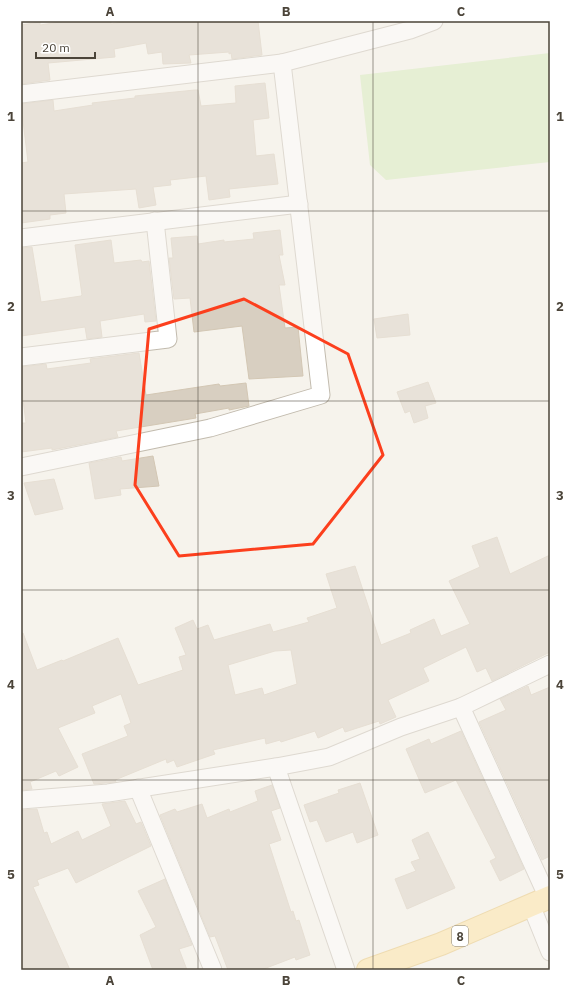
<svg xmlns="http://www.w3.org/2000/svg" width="571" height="991" viewBox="0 0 571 991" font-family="'IBM Plex Sans',sans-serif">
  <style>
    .green { fill: #d2eab5 }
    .building { fill: #d8cfc1; stroke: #d3c7b4; fill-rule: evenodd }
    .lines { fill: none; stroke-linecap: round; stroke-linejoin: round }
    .street-casing { stroke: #c2bbae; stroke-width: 19 }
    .primary-casing { stroke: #e6c16a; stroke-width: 24 }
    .street { stroke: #fff; stroke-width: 17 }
    .primary { stroke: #ffe39c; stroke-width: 22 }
    .marked { fill: none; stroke: #fc3f1d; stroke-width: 3; stroke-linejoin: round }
    .grid { fill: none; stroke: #4b4439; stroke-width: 1; stroke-opacity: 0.55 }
    .labels { text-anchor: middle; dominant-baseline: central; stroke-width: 3; stroke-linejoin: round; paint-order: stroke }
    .shield { fill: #fff; stroke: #817c74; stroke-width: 1 }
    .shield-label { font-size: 12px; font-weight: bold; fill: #4b4439 }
    .neatline { fill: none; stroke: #4b4439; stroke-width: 1.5 }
    .grid-label { font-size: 13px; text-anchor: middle; font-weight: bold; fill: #4b4439 }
  </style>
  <rect width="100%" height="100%" fill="#f6f3ec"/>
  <path class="green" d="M550 53V162L386 180 370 165 360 75Z"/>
  <g class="building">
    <path d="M67 21H111V24L128 21H258L262 55 232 59 231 53 229 54V52L189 55 191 63 163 64 162 52 148 54 146 43 114 49 115 57 48 63 50 80 21 84V25L40 22V25Z"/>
    <path d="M265 83 269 118 253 120 256 156 274 154 278 184 229 189 230 197 209 200 206 176 170 180 171 185 153 187 156 205 139 208 136 189 64 194 66 213 50 215V219L21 223V163L28 162 21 104 53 100 54 111 93 105 92 103 135 98V96L195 90H198L201 106 236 103 235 86Z"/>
    <path d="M280 230 283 255H279L285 285H279L285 328 298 327 303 376 249 379 242 326 194 332 190 298 174 299 169 258H173L171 238 197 236 198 244 224 240V242L254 239 253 233Z"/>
    <path d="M111 240 114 263 141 260 142 262 149 261 156 321 145 322 144 314 100 321 102 337 87 339 85 327 21 336V248L32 247 41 302 81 296 82 295 75 245Z"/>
    <path d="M408 314 410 335 377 338 374 319Z"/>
    <path d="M139 353 146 395 219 384 220 386 246 383 249 406 229 410V408L195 414 196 418 116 431 118 437 52 450V448L21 452V423H26L21 384V367L46 364 47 369 91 363 90 359Z"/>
    <path d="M428 382 436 403 425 406 428 418 414 423 410 411 405 413 397 392Z"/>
    <path d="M153 456 159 486 120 489 121 495 95 499 89 463 121 457 122 461Z"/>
    <path d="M54 479 63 509 35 515 24 483Z"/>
    <path d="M497 537 510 574 550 555V652L492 681 486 668 477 672 466 647 423 668 429 681 388 700 396 717 380 724 379 721 345 732 343 727 318 738 315 731 281 742 280 740 266 744 265 738 213 750 215 754 177 767 174 760 167 763 166 759 115 780 116 782 94 784 82 754 128 736 124 726 131 723 121 694 92 706 95 713 58 728 78 767 59 776 56 771 30 782 32 789 21 790V633H23L37 670 62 660 63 661 118 638 138 685 183 670 179 657 186 655 175 628 193 620 197 629 208 625 214 640 270 624 273 632 309 622 307 618 337 608 326 574 355 566 381 645 411 633 410 630 434 619 441 636 470 624 449 581 480 567 472 546ZM291 650 297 684 264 695 262 688 235 695 228 665 275 651Z"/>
    <path d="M528 686 531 695 550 687V856L542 860 479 722 506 710 500 699Z"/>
    <path d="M461 731 524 869 500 881 490 861 496 858 456 780 425 793 406 749 429 739 431 744Z"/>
    <path d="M360 783 378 835 357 843 353 832 326 842 317 820 310 822 304 805 339 793 338 790Z"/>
    <path d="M272 785 280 808 271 811 281 840 269 844 291 912 293 911 296 921 299 920 310 955 296 960 295 957 261 970H228L215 936 210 937 160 815 175 809 177 812 202 804 207 818 229 809 230 812 258 801 255 791Z"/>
    <path d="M125 801 136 824 141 822 151 846 76 883 68 868 37 880 39 885 33 887 70 970H21V810L37 809 44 833 47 832 51 844 78 831 82 840 111 826 102 804Z"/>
    <path d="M428 832 455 888 407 909 395 879 416 871 411 862 420 859 412 840Z"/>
    <path d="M165 879 192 945 179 949 187 970H153L140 935 156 927 138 891Z"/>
  </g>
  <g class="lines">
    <defs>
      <g id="street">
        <path d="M21 94 282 63"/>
        <path d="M21 238 299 204"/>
        <path d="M21 357 168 339 155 221"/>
        <path d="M21 467 210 428 321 395 282 63 410 30 434 21"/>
        <path d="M461 707 548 898"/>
        <path d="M276 767 346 970"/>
        <path d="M138 788 213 970"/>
        <path d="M21 800 108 793 276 767 329 757 401 727 461 707 550 664"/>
        <path d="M531 905 550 952"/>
      </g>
      <path id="primary" d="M368 970 441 944 550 897"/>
    </defs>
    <use href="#street" class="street-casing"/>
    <use href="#primary" class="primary-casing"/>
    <use href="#street" class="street"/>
    <use href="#primary" class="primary"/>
  </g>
  <path d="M0 0H571V991H0ZM244 299 348 354 383 455 313 544 179 556 135 485 149 329Z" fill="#f6f3ec" fill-opacity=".55" fill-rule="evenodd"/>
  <path class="marked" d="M244 299 348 354 383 455 313 544 179 556 135 485 149 329Z"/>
  <path class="grid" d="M198 21V970M373 21V970M21 211H550M21 401H550M21 590H550M21 780H550"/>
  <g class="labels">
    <rect class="shield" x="452" y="926" width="16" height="20" rx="3"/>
    <g class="shield-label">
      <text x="460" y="936">8</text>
    </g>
  </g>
  <rect width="571" height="991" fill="none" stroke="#ffffff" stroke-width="44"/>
  <path d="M36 52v6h59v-6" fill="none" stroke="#4b4439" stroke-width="2"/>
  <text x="42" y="52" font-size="12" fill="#4b4439" stroke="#ffffff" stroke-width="3" paint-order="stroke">20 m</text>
  <rect x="22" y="22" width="527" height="947" class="neatline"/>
  <g class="grid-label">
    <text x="110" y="16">A</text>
    <text x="286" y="16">B</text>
    <text x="461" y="16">C</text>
    <text x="11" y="121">1</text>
    <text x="560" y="121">1</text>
    <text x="11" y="311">2</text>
    <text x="560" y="311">2</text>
    <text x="11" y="500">3</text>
    <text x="560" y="500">3</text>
    <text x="11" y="689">4</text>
    <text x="560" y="689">4</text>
    <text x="11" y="879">5</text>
    <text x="560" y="879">5</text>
    <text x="110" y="985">A</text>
    <text x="286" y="985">B</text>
    <text x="461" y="985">C</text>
  </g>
</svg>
